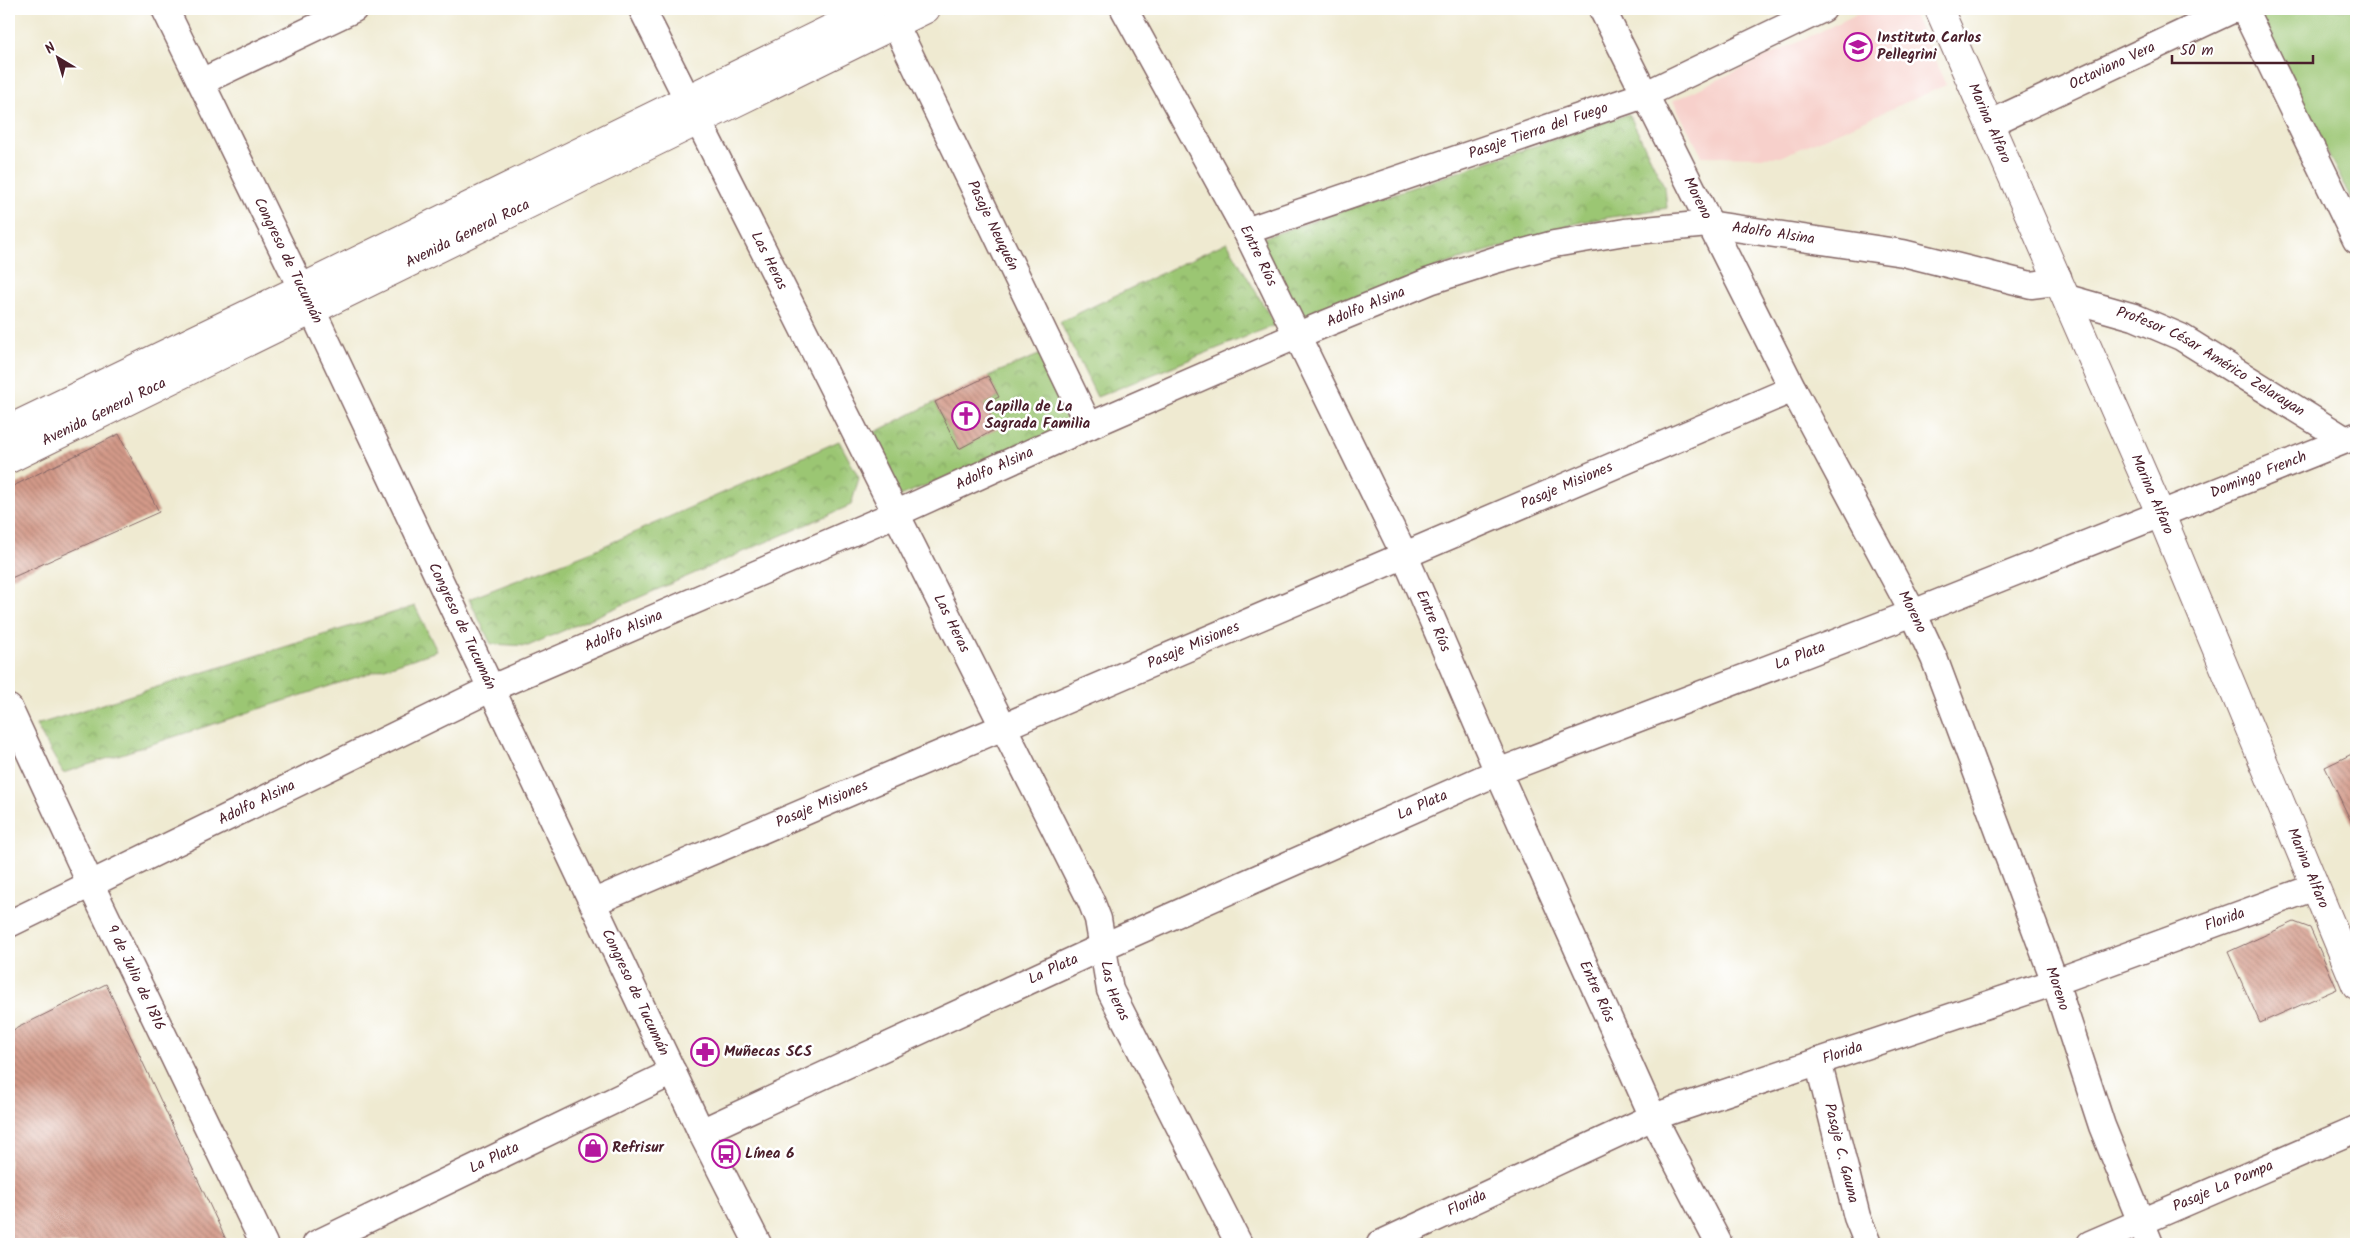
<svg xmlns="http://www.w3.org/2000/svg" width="2365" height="1253" viewBox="0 0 2365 1253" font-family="Kalam,sans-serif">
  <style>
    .built { fill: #f7d0cb }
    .green { fill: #9bc673; stroke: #72724f }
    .park { fill: url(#park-crowns); stroke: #72724f }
    .building { fill: url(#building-back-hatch) }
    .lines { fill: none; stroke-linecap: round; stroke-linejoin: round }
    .minor-casing { stroke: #846665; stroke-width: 29 }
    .major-casing { stroke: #846665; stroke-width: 30 }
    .minor { stroke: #fff; stroke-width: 26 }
    .major { stroke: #fff; stroke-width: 28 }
    .labels { text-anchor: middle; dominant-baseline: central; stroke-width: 5; stroke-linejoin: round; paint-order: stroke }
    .poi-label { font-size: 15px; font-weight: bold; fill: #4a1f2b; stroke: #fff; text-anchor: start }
    .street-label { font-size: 15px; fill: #4a1f2b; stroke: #fff }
  </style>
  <defs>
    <pattern id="park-crowns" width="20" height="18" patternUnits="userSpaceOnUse" patternTransform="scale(1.25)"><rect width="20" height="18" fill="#9bc673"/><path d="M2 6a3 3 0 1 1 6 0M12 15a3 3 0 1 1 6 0" fill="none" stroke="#80a05f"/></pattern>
    <pattern id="building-back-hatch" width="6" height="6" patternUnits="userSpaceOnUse" patternTransform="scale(1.25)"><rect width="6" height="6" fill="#d39a89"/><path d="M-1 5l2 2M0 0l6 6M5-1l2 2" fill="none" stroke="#ad7d70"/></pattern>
  </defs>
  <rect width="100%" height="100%" fill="#fff"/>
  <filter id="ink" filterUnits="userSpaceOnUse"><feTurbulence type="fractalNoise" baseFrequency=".02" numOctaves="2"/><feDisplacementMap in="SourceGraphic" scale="10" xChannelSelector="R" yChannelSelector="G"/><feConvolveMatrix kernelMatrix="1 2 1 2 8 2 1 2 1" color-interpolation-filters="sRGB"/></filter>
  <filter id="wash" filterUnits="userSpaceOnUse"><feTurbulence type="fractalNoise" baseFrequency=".0096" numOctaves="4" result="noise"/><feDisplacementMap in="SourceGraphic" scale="20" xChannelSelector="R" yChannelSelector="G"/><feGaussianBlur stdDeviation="1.12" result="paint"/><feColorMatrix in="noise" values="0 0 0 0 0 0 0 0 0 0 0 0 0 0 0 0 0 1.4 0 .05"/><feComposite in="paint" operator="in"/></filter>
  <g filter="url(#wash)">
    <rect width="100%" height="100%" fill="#efead1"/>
    <path class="built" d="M1868 9H1911L1946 85 1780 157 1702 156 1673 101Z"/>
    <path class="green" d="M2256 9H2356V209Z"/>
    <g class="park">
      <path d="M1629 114 1665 188 1667 208 1581 222 1449 263 1300 320 1260 239Z"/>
      <path d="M1227 242 1275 325 1097 397 1060 322Z"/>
      <path d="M1046 352 1079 421 898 497 867 436 935 402 959 449 997 428 984 404 999 397 988 376Z"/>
      <path d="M839 441 859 478 851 505 528 646 491 644 469 599 595 550Z"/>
      <path d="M415 606 437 651 63 773 36 725Z"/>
    </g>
    <g id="blocks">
      <g class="building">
        <path d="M988 376 999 397 984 404 998 428 959 449 935 402Z"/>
        <path d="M119 434 159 512 9 579V488Z"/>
        <path d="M2356 752V832L2325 767Z"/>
        <path d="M2294 922 2310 928 2337 989 2260 1023 2228 952Z"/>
        <path d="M106 984 228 1244H9V1032Z"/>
      </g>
    </g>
  </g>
  <g filter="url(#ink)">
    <use href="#blocks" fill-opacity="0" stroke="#846665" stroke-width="1"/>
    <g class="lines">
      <defs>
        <g id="minor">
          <path id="s1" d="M165 9 312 310 701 1132 758 1244"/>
          <path id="s2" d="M642 9 1091 901 1098 919 1110 990 1239 1244"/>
          <path id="s3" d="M1124 9 1246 231 1404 554 1498 772 1653 1117 1719 1244"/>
          <path id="s4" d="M1602 9 1793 389 1913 613 1934 658 2055 982 2102 1126 2150 1244"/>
          <path d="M2244 9 2356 240"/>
          <path id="s5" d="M895 24 1089 426"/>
          <path d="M201 82 354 9"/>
          <path id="s6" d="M1991 123 2234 9"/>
          <path id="s7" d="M1246 231 1644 95 1823 9"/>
          <path id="s8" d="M2067 298 2134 317 2181 337 2346 440"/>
          <path id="s9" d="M9 708 90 883 264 1244"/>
          <path id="s10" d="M594 902 1793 389"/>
          <path id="s11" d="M9 924 492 688 895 514 1089 426 1298 335 1430 281 1495 260 1554 244 1625 232 1708 224 1903 253 2031 285 2047 283 2058 277"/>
          <path id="s12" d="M1818 1061 1857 1217 1868 1244"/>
          <path id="s13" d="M701 1132 1102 947 1498 772 1913 613 2356 436"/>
          <path id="s14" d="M316 1244 673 1072"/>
          <path id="s15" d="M1380 1244 1653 1117 2055 982 2315 887"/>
          <path id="s16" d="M2090 1244 2356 1129"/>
        </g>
        <g id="major">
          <path id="s17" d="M1939 9 2161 515 2356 985"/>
          <path d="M9 429 302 288 871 9"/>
          <path id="s18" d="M9 459 926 9"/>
        </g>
      </defs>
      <use href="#minor" class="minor-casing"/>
      <use href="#major" class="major-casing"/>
      <use href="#minor" class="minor"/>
      <use href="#major" class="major"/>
    </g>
  </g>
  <defs>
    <symbol id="school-ring" viewBox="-11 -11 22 22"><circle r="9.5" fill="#fff" stroke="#b5179e" stroke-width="1.5"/><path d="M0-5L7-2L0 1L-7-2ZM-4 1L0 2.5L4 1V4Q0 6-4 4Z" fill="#b5179e"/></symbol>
    <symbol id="church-ring" viewBox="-11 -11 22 22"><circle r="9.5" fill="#fff" stroke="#b5179e" stroke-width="1.5"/><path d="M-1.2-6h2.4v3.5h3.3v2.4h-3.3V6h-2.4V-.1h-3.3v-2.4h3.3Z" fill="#b5179e"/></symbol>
    <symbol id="pharmacy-ring" viewBox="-11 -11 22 22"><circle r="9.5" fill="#fff" stroke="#b5179e" stroke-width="1.5"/><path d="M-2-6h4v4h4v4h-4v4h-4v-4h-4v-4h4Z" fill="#b5179e"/></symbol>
    <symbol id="shop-ring" viewBox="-11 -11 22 22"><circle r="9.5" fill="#fff" stroke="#b5179e" stroke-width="1.5"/><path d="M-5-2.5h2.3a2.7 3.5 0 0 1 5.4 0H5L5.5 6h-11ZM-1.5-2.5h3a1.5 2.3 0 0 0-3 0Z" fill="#b5179e"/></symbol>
    <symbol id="bus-ring" viewBox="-11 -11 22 22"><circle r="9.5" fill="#fff" stroke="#b5179e" stroke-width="1.5"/><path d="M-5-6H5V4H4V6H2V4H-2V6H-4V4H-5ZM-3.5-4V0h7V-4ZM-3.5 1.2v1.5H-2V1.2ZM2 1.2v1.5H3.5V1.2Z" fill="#b5179e"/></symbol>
  </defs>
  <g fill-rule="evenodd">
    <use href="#school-ring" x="1842" y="31" width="32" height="32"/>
    <use href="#church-ring" x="950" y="400" width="32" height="32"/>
    <use href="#pharmacy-ring" x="689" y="1036" width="32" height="32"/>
    <use href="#shop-ring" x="577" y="1132" width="32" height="32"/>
    <use href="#bus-ring" x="710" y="1138" width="32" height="32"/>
  </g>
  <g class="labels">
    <g class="poi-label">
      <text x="1877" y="38">Instituto Carlos<tspan x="1877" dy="17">Pellegrini</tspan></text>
      <text x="985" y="407">Capilla de La<tspan x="985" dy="17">Sagrada Familia</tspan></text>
      <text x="724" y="1052">Muñecas SCS</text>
      <text x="612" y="1148">Refrisur</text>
      <text x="745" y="1154">Línea 6</text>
    </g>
    <g class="street-label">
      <text stroke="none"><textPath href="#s6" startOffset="134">Octaviano Vera</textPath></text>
      <text stroke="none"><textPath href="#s17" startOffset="125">Marina Alfaro</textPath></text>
      <text stroke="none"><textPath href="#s7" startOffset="309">Pasaje Tierra del Fuego</textPath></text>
      <text stroke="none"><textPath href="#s4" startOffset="212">Moreno</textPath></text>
      <text stroke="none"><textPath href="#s5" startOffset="224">Pasaje Neuquén</textPath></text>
      <text stroke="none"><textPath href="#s18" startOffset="511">Avenida General Roca</textPath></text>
      <text stroke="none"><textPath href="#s11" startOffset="1911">Adolfo Alsina</textPath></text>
      <text stroke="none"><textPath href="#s3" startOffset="281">Entre Ríos</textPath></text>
      <text stroke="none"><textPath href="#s1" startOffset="280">Congreso de Tucumán</textPath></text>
      <text stroke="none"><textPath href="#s2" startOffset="282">Las Heras</textPath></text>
      <text stroke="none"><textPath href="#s11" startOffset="1491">Adolfo Alsina</textPath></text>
      <text stroke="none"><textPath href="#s8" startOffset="158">Profesor César Américo Zelarayan</textPath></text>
      <text stroke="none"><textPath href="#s18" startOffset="106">Avenida General Roca</textPath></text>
      <text stroke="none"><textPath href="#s11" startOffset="1086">Adolfo Alsina</textPath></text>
      <text stroke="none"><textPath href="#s13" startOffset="1691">Domingo French</textPath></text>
      <text stroke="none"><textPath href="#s10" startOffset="1058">Pasaje Misiones</textPath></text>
      <text stroke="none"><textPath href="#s17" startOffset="530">Marina Alfaro</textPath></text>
      <text stroke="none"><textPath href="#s4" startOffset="678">Moreno</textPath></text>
      <text stroke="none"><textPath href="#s3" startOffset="686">Entre Ríos</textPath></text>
      <text stroke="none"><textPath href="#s2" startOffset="688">Las Heras</textPath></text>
      <text stroke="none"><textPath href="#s1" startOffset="685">Congreso de Tucumán</textPath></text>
      <text stroke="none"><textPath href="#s11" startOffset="681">Adolfo Alsina</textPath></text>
      <text stroke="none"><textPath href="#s10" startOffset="652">Pasaje Misiones</textPath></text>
      <text stroke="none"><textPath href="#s13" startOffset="1198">La Plata</textPath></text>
      <text stroke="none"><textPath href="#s11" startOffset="276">Adolfo Alsina</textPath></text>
      <text stroke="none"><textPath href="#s10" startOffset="248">Pasaje Misiones</textPath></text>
      <text stroke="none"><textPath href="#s13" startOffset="792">La Plata</textPath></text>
      <text stroke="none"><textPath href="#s17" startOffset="935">Marina Alfaro</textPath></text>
      <text stroke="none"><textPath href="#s15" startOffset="906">Florida</textPath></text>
      <text stroke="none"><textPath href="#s13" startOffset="388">La Plata</textPath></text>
      <text stroke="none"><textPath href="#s9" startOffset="298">9 de Julio de 1816</textPath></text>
      <text stroke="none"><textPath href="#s4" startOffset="1082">Moreno</textPath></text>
      <text stroke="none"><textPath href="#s2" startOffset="1092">Las Heras</textPath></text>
      <text stroke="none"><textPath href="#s1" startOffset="1090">Congreso de Tucumán</textPath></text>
      <text stroke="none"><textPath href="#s3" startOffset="1091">Entre Ríos</textPath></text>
      <text stroke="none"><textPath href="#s15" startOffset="501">Florida</textPath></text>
      <text stroke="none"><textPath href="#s12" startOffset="95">Pasaje C. Gauna</textPath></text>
      <text stroke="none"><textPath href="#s14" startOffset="198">La Plata</textPath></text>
      <text stroke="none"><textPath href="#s16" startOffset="145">Pasaje La Pampa</textPath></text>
      <text stroke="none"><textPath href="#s15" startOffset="96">Florida</textPath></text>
    </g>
  </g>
  <rect width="2365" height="1253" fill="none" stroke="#fff" stroke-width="30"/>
  <g transform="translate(58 58) rotate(322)" stroke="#ffffff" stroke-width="4" paint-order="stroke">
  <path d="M0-4L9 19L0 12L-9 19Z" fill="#4a1f2b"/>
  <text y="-8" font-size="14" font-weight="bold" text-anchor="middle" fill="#4a1f2b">N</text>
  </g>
  <path d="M2172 55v8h141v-8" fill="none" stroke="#4a1f2b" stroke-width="2.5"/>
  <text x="2180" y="55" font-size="15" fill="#4a1f2b" stroke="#ffffff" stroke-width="4" paint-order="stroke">50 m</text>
</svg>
